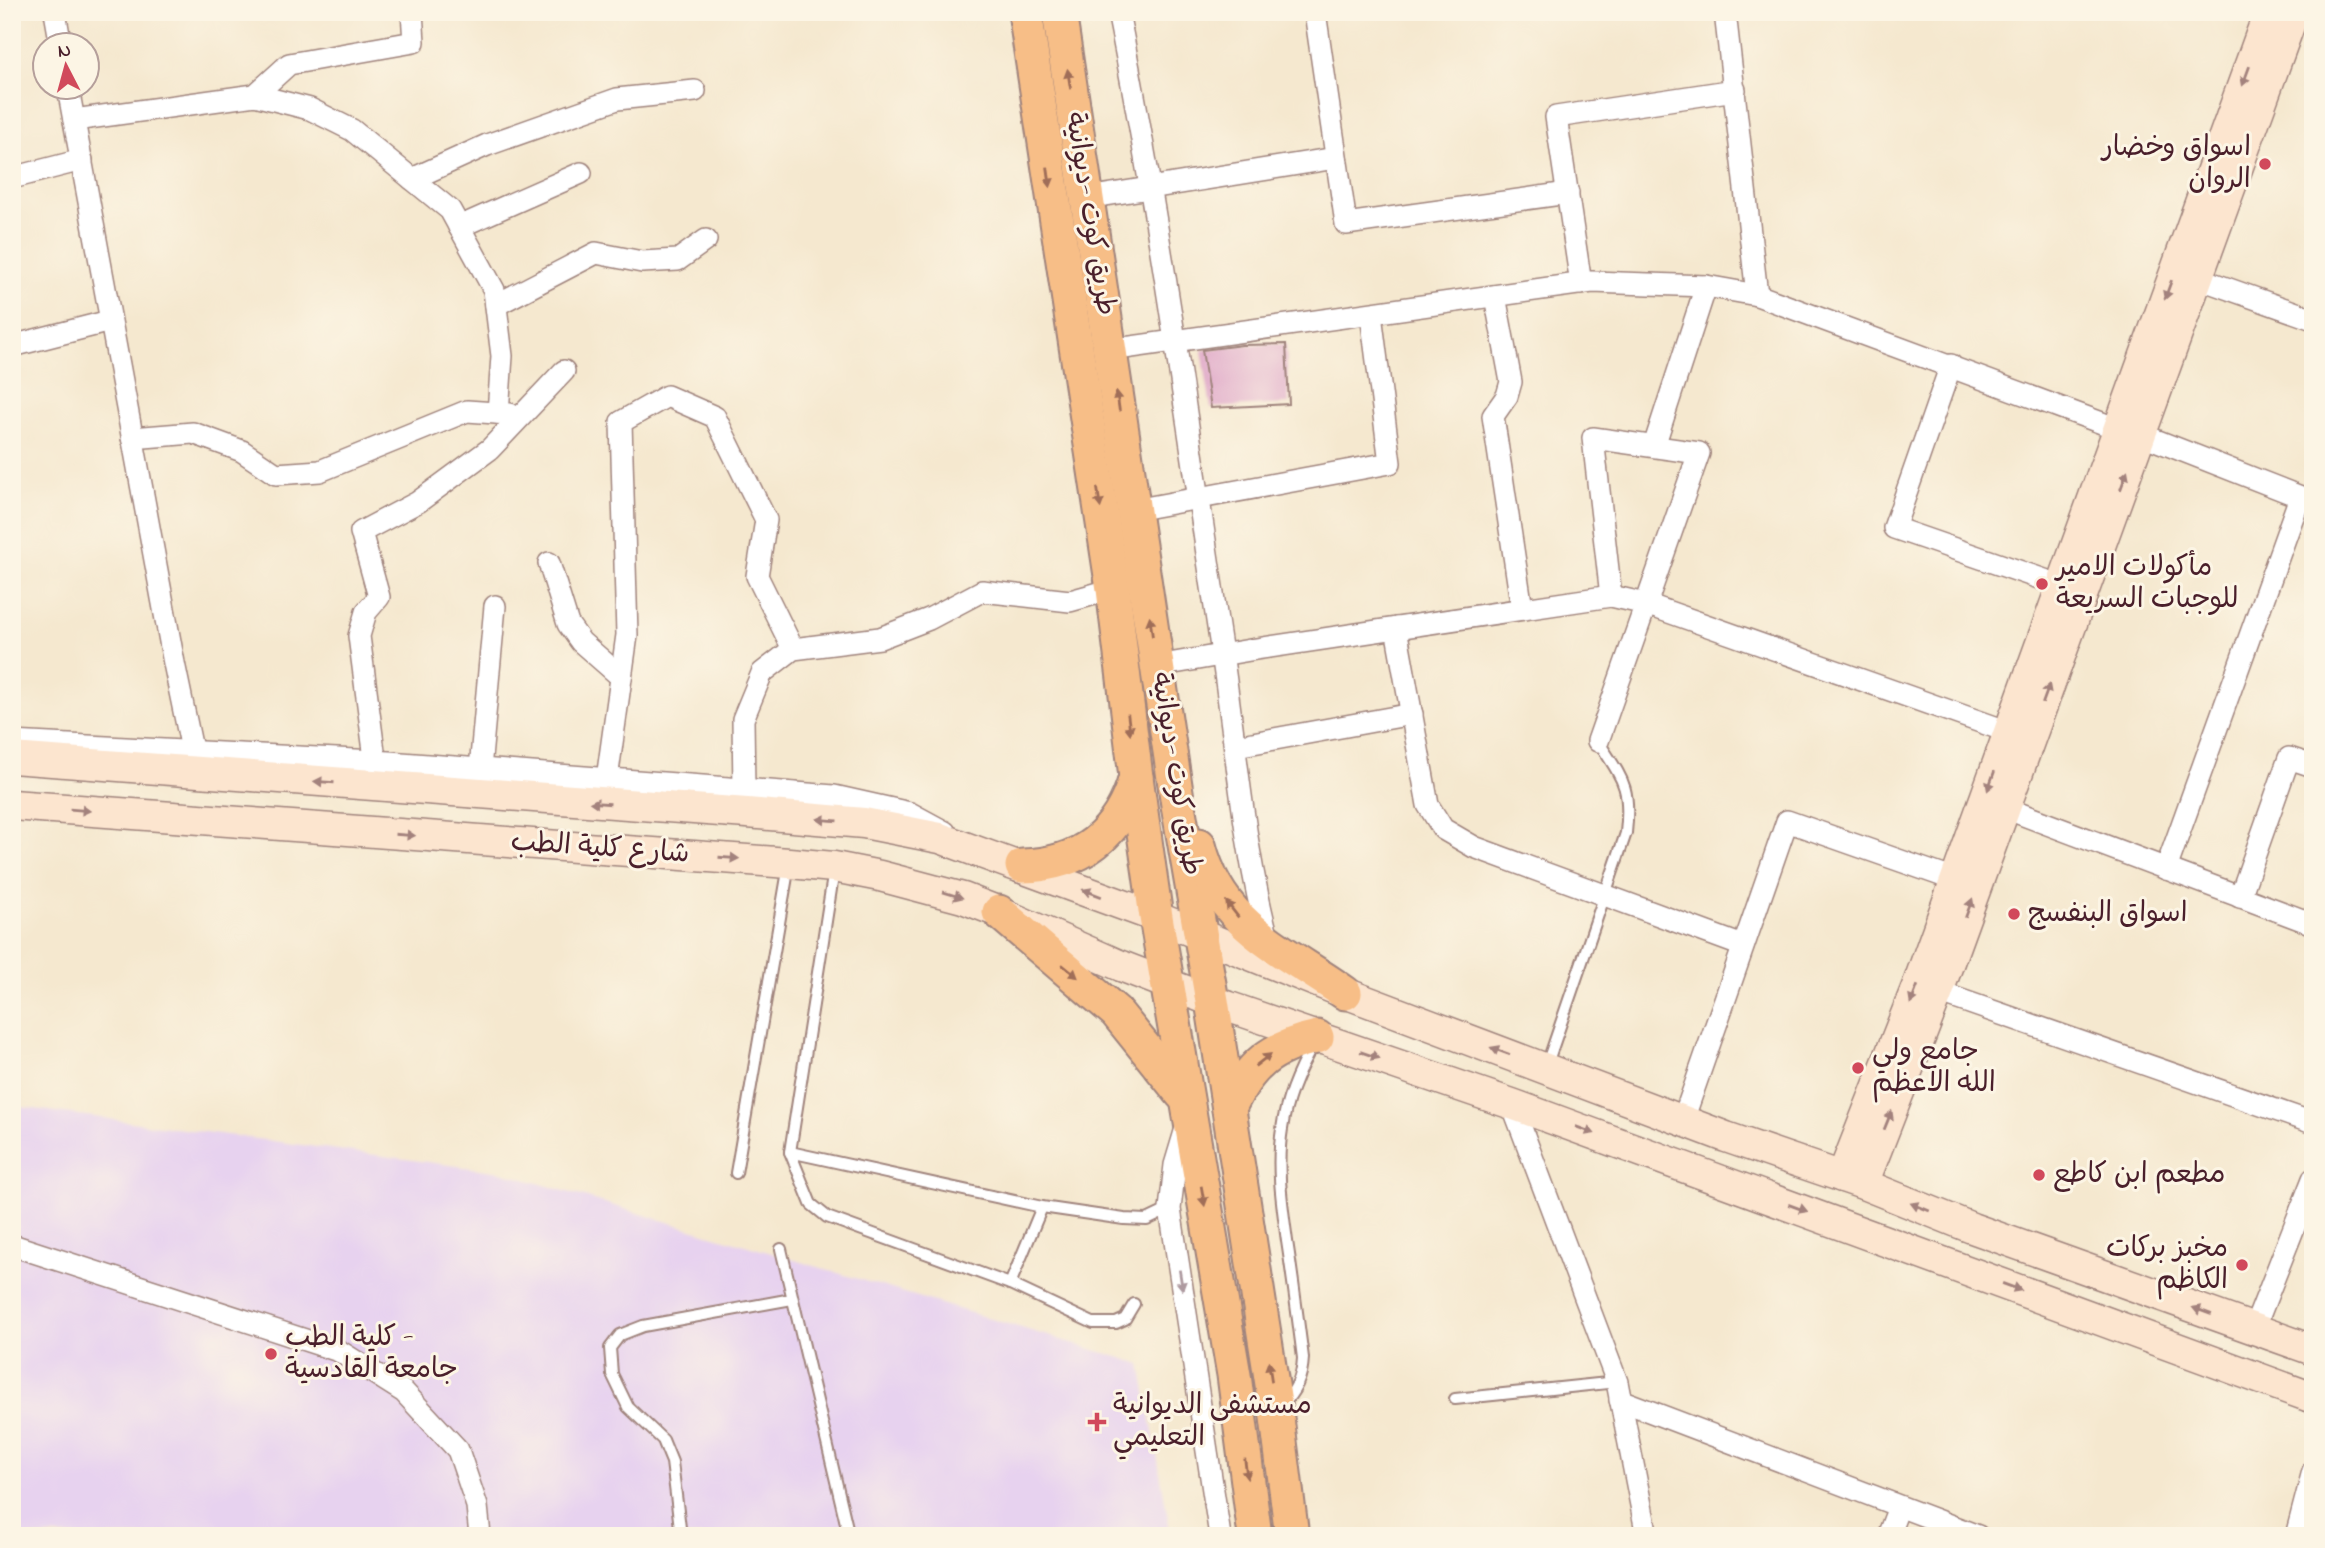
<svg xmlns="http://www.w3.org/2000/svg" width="2325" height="1548" viewBox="0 0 2325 1548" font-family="'Indie Flower','Playpen Sans Arabic',sans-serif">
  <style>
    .built { fill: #e7d2ef }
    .building { fill: #dea4c7 }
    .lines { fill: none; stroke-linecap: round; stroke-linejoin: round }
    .lane-casing { stroke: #a0847d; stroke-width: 14 }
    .street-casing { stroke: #a0847d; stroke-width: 24 }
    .secondary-casing { stroke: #a0847d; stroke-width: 33 }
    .primary-casing { stroke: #a0847d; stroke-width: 37 }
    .lane { stroke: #fff; stroke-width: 10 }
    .street { stroke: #fff; stroke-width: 21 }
    .secondary { stroke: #fce5cf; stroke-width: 30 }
    .primary { stroke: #f7be87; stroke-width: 33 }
    .oneway { fill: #a3827d }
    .oneway2 { fill: #a06e59 }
    .oneway3 { fill: #ae9aa0 }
    .poi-dot { fill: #d1495b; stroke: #fcf5e5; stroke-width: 2.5 }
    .labels { text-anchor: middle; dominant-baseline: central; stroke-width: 6; stroke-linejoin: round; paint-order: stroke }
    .poi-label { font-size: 28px; fill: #4a1f2b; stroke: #fcf5e5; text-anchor: start }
    .street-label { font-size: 28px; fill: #4a1f2b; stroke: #fcf5e5 }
  </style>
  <rect width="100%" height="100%" fill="#fcf5e5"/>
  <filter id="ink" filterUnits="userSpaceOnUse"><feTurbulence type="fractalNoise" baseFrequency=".0143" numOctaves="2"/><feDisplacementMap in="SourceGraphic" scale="14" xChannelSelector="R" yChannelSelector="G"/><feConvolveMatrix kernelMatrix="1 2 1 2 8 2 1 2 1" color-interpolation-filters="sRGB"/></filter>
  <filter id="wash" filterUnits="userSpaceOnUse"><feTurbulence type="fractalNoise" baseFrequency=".00686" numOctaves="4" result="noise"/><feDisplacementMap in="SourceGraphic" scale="28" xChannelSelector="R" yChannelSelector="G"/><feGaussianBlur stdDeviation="1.57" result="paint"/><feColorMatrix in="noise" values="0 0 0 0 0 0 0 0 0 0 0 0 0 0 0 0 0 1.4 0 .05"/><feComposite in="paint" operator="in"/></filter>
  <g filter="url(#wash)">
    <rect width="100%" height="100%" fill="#f5e8cf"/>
    <path class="built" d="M12 1106 501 1172 1141 1364 1171 1536H12Z"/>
    <g id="blocks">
      <path class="building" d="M1286 344 1289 404 1211 408 1202 350 1242 345Z"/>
    </g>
  </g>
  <g filter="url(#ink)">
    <use href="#blocks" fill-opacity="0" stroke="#a0847d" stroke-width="2"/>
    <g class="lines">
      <defs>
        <g id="lane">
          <path d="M834 870 790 1152 811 1204 827 1217 1010 1284 1093 1323H1116L1125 1319 1134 1304"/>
          <path d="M1546 1067 1626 833C1631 786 1623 780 1598 741"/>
          <path d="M790 1152 1042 1207 1124 1219 1147 1220 1170 1209"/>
          <path d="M736 1173 789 865"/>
          <path d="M781 1249 849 1536"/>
          <path d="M1010 1284 1042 1207"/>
          <path d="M1455 1399 1617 1382"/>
          <path d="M1281 1406C1296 1391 1302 1378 1303 1358 1298 1319 1293 1280 1287 1241 1282 1204 1276 1166 1282 1129 1286 1099 1298 1071 1313 1045"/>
          <path d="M681 1536 672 1462 663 1440 628 1407 612 1374 610 1348 620 1335 643 1326 792 1299"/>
        </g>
        <g id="street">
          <path d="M55 12 61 46"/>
          <path d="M1118 12C1161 227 1190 444 1223 660 1237 754 1244 851 1269 942"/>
          <path d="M1315 12 1346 224 1568 193"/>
          <path d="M1725 12 1757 295"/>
          <path d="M68 88 174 663 195 764"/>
          <path d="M255 95 289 64 414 42 412 12"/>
          <path d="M74 120 255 95 310 109 352 130 450 210 494 290 502 356 498 413"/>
          <path d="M12 178 82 160"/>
          <path d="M412 179 487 145 617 99 695 91"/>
          <path d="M1087 198 1336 158"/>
          <path d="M459 227 581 173"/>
          <path d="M2198 278 2313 319"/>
          <path d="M1581 284 1556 117 1735 90"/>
          <path d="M1495 296 1511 382 1507 396 1493 416 1522 609"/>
          <path d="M496 305 596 253 642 262 678 260 706 240"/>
          <path d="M12 346 110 321"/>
          <path d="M1110 350 1592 282 1706 286 1757 295 2118 429"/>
          <path d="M1951 365 1894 528 2062 586"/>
          <path d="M2140 434 2311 501"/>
          <path d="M132 438 193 433 242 451 276 474 320 471 467 411 510 414"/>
          <path d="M1654 446 1706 286"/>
          <path d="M1134 510 1390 463 1371 314"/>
          <path d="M549 563 568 624 581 642 621 677"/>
          <path d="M1396 628 1428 805 1443 829 1474 847 1743 946"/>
          <path d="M1157 666 1256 649 1611 596 1646 604 2009 732"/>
          <path d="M1598 741 1699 453 1593 438 1611 596"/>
          <path d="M12 742 375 761 834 796 910 813 945 832"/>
          <path d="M1236 746 1412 714"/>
          <path d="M480 769 495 606"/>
          <path d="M377 774 359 636 366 612 379 597 361 532 418 502 490 449 564 371"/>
          <path d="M607 779 627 635 621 422 667 396 715 417 766 520 757 576 793 649"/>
          <path d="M744 790 743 719 762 673 793 649 880 638 929 619 982 591 1070 601 1113 589"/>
          <path d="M2005 808 2313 924"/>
          <path d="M2166 869 2300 497"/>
          <path d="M2240 897 2289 758 2313 766"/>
          <path d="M1938 992 2313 1123"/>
          <path d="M1512 1104 1617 1382 1647 1536"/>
          <path d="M1683 1120 1787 821 1955 880"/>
          <path d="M1187 1125 1175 1165 1170 1209 1220 1536"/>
          <path d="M12 1245 339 1351 404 1392 458 1450 477 1506 480 1536"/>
          <path d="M2254 1329 2313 1179"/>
          <path d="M1620 1400 1978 1536"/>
          <path d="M1888 1536 1899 1507"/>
          <path d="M2296 1536 2313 1471"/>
        </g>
        <g id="secondary">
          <path d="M12 758 747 813 864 823 940 838 1156 917 1345 993 1726 1137 1863 1184 1972 1228 2313 1350"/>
          <path d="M12 805 789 863 834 867 880 876 963 898 999 912 1121 966 1212 1001 1512 1104 2313 1398"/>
          <path d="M1842 1177 1918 984 2269 12"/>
          <path d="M1863 1184 1938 992 2294 12"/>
        </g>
        <g id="primary">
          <path d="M1025 12 1113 589 1136 777 1156 917 1234 1375 1255 1536"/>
          <path d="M1059 12 1178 805 1212 1001 1276 1410 1292 1536"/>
          <path d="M1199 845C1220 927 1282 948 1345 993"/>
          <path d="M1022 866C1081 865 1120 834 1136 777"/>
          <path d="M999 912 1116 1012 1182 1094"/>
          <path d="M1229 1108C1249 1065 1271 1047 1317 1037"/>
        </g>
      </defs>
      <use href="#lane" class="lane-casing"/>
      <use href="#street" class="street-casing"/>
      <use href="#secondary" class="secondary-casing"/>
      <use href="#primary" class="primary-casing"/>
      <use href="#lane" class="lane"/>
      <use href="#street" class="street"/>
      <use href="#secondary" class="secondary"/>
      <use href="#primary" class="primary"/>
    </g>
    <defs><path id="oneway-solid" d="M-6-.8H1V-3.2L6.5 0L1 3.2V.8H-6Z" transform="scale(1.75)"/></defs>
    <g class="oneway">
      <use href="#oneway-solid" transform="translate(2246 76) rotate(110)"/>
      <use href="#oneway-solid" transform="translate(2168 290) rotate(110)"/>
      <use href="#oneway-solid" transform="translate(2124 480) rotate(-70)"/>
      <use href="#oneway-solid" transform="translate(2046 694) rotate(-70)"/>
      <use href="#oneway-solid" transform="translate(1991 781) rotate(110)"/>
      <use href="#oneway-solid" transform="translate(324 782) rotate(-176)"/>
      <use href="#oneway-solid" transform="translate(600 803) rotate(-176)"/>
      <use href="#oneway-solid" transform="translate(80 810) rotate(5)"/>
      <use href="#oneway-solid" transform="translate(827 820) rotate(-175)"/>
      <use href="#oneway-solid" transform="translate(405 835) rotate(4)"/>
      <use href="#oneway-solid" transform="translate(729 858) rotate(4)"/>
      <use href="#oneway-solid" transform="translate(1092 893) rotate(-159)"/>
      <use href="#oneway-solid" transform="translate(953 895) rotate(17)"/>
      <use href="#oneway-solid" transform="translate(1969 908) rotate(-70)"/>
      <use href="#oneway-solid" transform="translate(1914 995) rotate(111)"/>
      <use href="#oneway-solid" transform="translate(1500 1051) rotate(-160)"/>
      <use href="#oneway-solid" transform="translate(1370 1055) rotate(19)"/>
      <use href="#oneway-solid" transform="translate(1888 1120) rotate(-68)"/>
      <use href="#oneway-solid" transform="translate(1585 1130) rotate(20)"/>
      <use href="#oneway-solid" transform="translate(1920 1207) rotate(-158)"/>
      <use href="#oneway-solid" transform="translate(1798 1208) rotate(20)"/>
      <use href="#oneway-solid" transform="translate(2012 1287) rotate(20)"/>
      <use href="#oneway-solid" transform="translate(2202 1311) rotate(-160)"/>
    </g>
    <g class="oneway2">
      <use href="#oneway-solid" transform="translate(1069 79) rotate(-99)"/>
      <use href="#oneway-solid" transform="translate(1049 177) rotate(82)"/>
      <use href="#oneway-solid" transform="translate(1118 401) rotate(-98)"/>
      <use href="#oneway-solid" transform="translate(1099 498) rotate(81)"/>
      <use href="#oneway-solid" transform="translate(1151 626) rotate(-98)"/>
      <use href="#oneway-solid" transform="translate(1129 724) rotate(83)"/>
      <use href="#oneway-solid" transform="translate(1232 909) rotate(-128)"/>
      <use href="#oneway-solid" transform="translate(1070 971) rotate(39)"/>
      <use href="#oneway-solid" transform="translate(1263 1060) rotate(-38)"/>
      <use href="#oneway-solid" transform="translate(1203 1196) rotate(80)"/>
      <use href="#oneway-solid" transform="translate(1270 1371) rotate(-99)"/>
      <use href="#oneway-solid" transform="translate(1246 1469) rotate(83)"/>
    </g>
    <use class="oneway3" href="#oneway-solid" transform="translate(1181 1280) rotate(81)"/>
  </g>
  <g class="poi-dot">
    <circle cx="2265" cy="164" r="7"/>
    <circle cx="2042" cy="584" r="7"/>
    <circle cx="2014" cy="914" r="7"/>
    <circle cx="1858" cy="1068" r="7"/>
    <circle cx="2039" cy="1175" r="7"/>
    <circle cx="2242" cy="1265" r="7"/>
    <circle cx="271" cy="1354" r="7"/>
    <path d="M1093.5 1411.5h7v7h7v7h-7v7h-7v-7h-7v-7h7z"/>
  </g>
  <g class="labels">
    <g class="poi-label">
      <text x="2251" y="148" text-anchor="end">اسواق وخضار<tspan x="2251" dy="32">الروان</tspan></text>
      <text x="2056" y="568">مأكولات الامير<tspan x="2056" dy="32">للوجبات السريعة</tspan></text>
      <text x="2028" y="914">اسواق البنفسج</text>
      <text x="1872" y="1052">جامع ولي<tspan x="1872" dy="32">الله الاعظم</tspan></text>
      <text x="2053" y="1175">مطعم ابن كاطع</text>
      <text x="2228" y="1249" text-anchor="end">مخبز بركات<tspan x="2228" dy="32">الكاظم</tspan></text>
      <text x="285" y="1338">كلية الطب -<tspan x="285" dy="32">جامعة القادسية</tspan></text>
      <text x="1113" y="1406">مستشفى الديوانية<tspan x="1113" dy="32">التعليمي</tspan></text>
    </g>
    <g class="street-label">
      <text transform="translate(1089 214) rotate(81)">طريق كوت -ديوانية</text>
      <text transform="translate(1175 774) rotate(81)">طريق كوت -ديوانية</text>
      <text transform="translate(600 849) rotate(4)">شارع كلية الطب</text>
    </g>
  </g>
  <rect width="2325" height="1548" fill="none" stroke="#fcf5e5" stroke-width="42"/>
  <g transform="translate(66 66) rotate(354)"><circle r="33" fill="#fcf5e5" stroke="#b59f9b" stroke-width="2"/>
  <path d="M0-5L12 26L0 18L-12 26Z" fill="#d1495b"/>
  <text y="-10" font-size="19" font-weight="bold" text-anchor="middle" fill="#4a1f2b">N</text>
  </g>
</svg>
